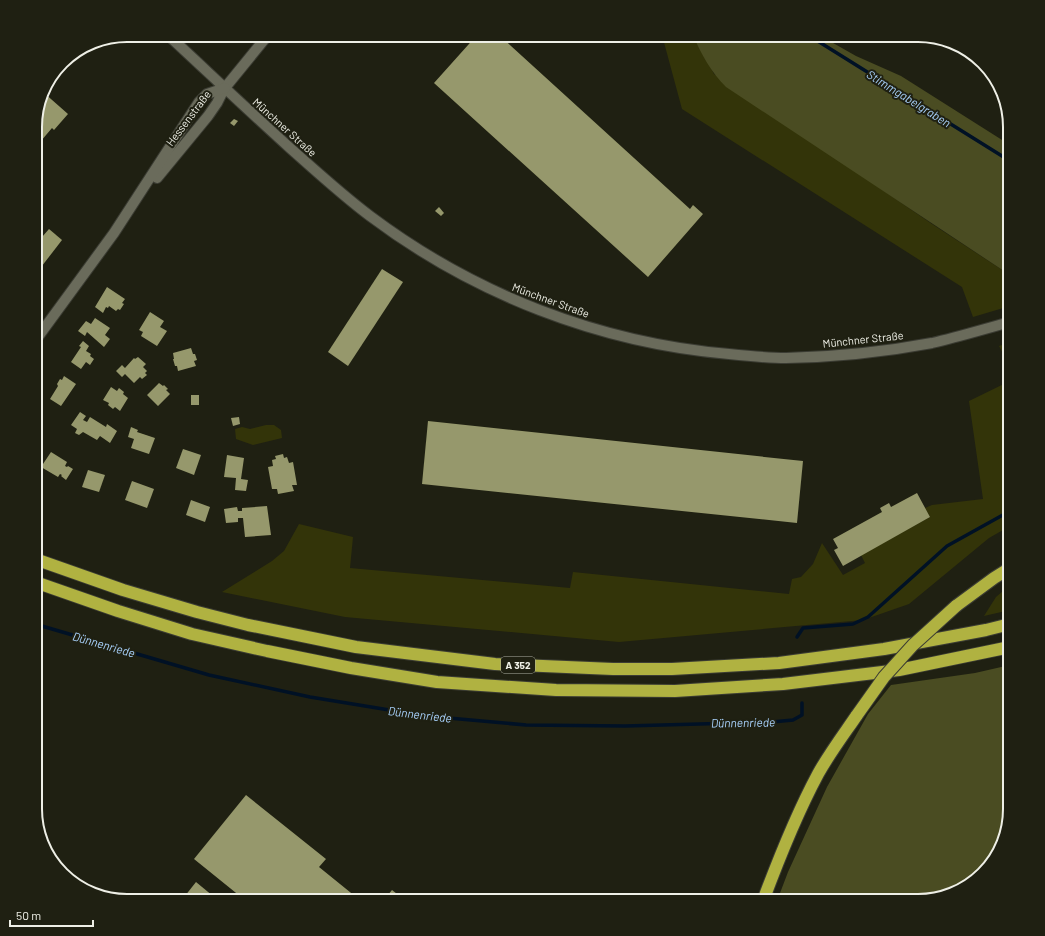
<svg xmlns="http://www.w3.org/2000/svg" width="1045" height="936" viewBox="0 0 1045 936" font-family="Barlow,sans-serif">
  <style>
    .green { fill: #333409 }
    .forest { fill: #4a4c22 }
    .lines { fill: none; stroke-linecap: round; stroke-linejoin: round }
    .stream { stroke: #001125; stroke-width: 3.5 }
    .building { fill: #96986c }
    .street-casing { stroke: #3b3c33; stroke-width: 12 }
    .highway-casing { stroke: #3b3c33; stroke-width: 14 }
    .street { stroke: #6a6b5b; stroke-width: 10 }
    .highway { stroke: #b0b241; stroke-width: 12 }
    .highway-bridge-casing { stroke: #3b3c33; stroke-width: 14; stroke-linecap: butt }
    .highway-bridge { stroke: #b0b241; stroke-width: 12 }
    .labels { text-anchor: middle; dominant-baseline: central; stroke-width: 4; stroke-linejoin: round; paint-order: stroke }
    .shield { fill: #1f2012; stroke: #b0b1a6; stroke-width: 1 }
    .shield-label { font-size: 10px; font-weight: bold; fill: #eeefe6 }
    .street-label { font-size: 11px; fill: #eeefe6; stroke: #1f2012 }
    .water-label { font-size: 12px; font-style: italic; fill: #a9d2fc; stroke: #1f2012 }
    .rim { fill: none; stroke: #eeefe6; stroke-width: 2 }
  </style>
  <rect width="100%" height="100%" fill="#1f2012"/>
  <g class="green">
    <path d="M662 35H693L714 74 932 224 1010 275V306L973 317 962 287 682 109Z"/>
    <path d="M1010 342V366L999 346Z"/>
    <path d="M1010 381V526L989 538 909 604 863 620 619 642 345 617 222 592 272 561 284 551 299 524 353 537 350 568 570 588 573 572 789 594 792 579 801 577 813 564 822 543 843 575 865 563 861 555 930 517 925 508 932 505 983 499 969 401Z"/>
    <path d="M266 425H274L281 430 282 438 253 445 236 439 235 429 242 427 250 429Z"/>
    <path d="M1010 585V610L984 616 996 597Z"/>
  </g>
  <g class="forest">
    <path d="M693 35H819L856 56 901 76 1010 145V275L726 87C711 72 701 54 693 35Z"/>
    <path d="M1010 665V815L1003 844 989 865 948 895 918 901H777L788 872 827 787 868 714 891 685 975 673Z"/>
  </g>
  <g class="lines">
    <g class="stream">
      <path d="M808 35 1010 161"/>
      <path d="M35 624 209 675 310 697 426 716 526 725 625 726 772 722 793 720 802 715V703"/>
      <path d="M797 637 803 628 853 624 868 617 947 546 1010 511"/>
    </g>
  </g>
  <g class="building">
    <path d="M477 35H499L690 209 693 205 703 214 648 277 434 83Z"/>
    <path d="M43 92 68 114 54 130 52 128 35 148V121Z"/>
    <path d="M234 119 238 121 234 126 230 123Z"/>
    <path d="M439 207 444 213 441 216 435 211Z"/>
    <path d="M49 229 62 240 35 275V245Z"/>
    <path d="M382 269 403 282 348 366 328 352Z"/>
    <path d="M107 287 125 299 122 303 124 304 120 310 118 309 116 311 109 306 108 308 106 307 103 313 95 307Z"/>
    <path d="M150 312 164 321 160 327 167 331 157 346 141 336 143 332 139 330Z"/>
    <path d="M95 318 110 328 105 335 110 339 104 347 87 332 85 336 78 331 86 321 91 324Z"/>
    <path d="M83 341 89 346 86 351 91 354 90 356 94 359 90 365 86 362 81 369 71 362 81 347 79 346Z"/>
    <path d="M191 348 193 354H195L197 360 194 361 196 366 178 371 177 366H175L173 359H174L173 353Z"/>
    <path d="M138 357 146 364 143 367 147 371 145 373 147 375 142 379 140 377 134 383 125 374 122 377 116 371 122 365 125 368 134 358 135 359Z"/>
    <path d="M64 376 76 384 61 406 50 399 58 386 57 384 60 379 62 380Z"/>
    <path d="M159 383 163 386 164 385 168 389 166 390 170 394 158 406 147 395Z"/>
    <path d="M111 387 117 391 119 388 124 392 123 394 128 398 120 411 115 407 113 409 108 405 109 403 103 400Z"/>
    <rect x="191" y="395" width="8" height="10"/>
    <path d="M80 412 86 416 83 420 87 422 90 417 106 427 107 424 117 431 110 443 100 436 97 440 83 432 79 435 75 433 77 429 71 425Z"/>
    <path d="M239 417 240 424 233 426 231 418Z"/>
    <path d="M428 421 803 461 797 523 422 484Z"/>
    <path d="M131 427 138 430 137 432 155 438 149 454 131 448 134 439 128 437Z"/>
    <path d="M35 442 39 445 35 450Z"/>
    <path d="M183 449 201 455 194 475 176 468Z"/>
    <path d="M51 452 67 462 65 466 67 467 68 466 73 469 66 480 61 476 62 475 60 474 58 477 41 467Z"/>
    <path d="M283 454 284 458 287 457 289 463 293 462 297 485H292L294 491 278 494 277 489H272L268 467 273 466 272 460 276 459 275 456Z"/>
    <path d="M227 455 244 458 241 479 248 480 246 491 235 490 236 478 224 477Z"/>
    <path d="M88 470 105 475 99 492 82 487Z"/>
    <path d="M132 481 154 489 147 508 125 500Z"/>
    <path d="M917 493 930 517 843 566 834 550 838 548 833 539 882 512 880 508 889 503 891 507Z"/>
    <path d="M191 500 210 507 205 522 186 515Z"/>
    <path d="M267 506 271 535 245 537 243 518H238V522L226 523 224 509 237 507 238 511H242V508Z"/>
    <path d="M246 795 326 859 319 867 361 901H246L194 859Z"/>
    <path d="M196 882 219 901H181Z"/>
    <path d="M392 890 406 901H383Z"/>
  </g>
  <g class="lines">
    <defs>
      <g id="street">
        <path d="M168 35C209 73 249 111 290 148 316 171 342 195 370 216 474 294 599 343 729 354 748 356 767 358 786 358 834 357 884 352 932 343 958 337 984 329 1010 322"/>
        <path d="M157 178 208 116 217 103 224 89 268 35"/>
        <path d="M35 341 114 233 199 102 207 94 225 88"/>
      </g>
      <g id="highway">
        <path d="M35 559 123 590 197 612 248 625 356 647 495 664 613 669H672L779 663 884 649 986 630 1010 624"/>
        <path d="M35 582 118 611 192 634 267 651 351 668 437 682 556 690 675 691 783 684 899 670 1010 647"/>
        <path d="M956 606 994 578 1010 568"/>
        <path d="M763 901C779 858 796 815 818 774 829 754 844 734 857 715"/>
      </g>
    </defs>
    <use href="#street" class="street-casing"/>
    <use href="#highway" class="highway-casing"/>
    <use href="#street" class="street"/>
    <use href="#highway" class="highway"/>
    <defs>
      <path id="highway-bridge" d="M857 715 884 677 913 645 956 606"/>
    </defs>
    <use href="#highway-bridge" class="highway-bridge-casing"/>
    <use href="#highway-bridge" class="highway-bridge"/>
  </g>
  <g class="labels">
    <rect class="shield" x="501" y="657" width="34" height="16" rx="3"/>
    <g class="shield-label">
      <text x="518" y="665">A 352</text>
    </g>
    <g class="street-label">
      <text transform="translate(188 118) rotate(-53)">Hessenstraße</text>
      <text transform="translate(285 127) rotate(42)">Münchner Straße</text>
      <text transform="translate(551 300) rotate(20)">Münchner Straße</text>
      <text transform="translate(863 339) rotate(-6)">Münchner Straße</text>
    </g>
    <g class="water-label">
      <text transform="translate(909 98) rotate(32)">Stimmgabelgraben</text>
      <text transform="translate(104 644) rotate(16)">Dünnenriede</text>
      <text transform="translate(420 714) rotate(7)">Dünnenriede</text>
      <text transform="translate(743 722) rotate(-1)">Dünnenriede</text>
    </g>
  </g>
  <path d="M0 0H1045V936H0ZM127 42H918A85 85 0 0 1 1003 127V809A85 85 0 0 1 918 894H127A85 85 0 0 1 42 809V127A85 85 0 0 1 127 42Z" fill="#1f2012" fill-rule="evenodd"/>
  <path class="rim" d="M127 42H918A85 85 0 0 1 1003 127V809A85 85 0 0 1 918 894H127A85 85 0 0 1 42 809V127A85 85 0 0 1 127 42Z"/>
  <path d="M10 920v6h83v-6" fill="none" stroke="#eeefe6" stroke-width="2"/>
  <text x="16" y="920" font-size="12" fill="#eeefe6" stroke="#1f2012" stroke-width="3" paint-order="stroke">50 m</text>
</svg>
